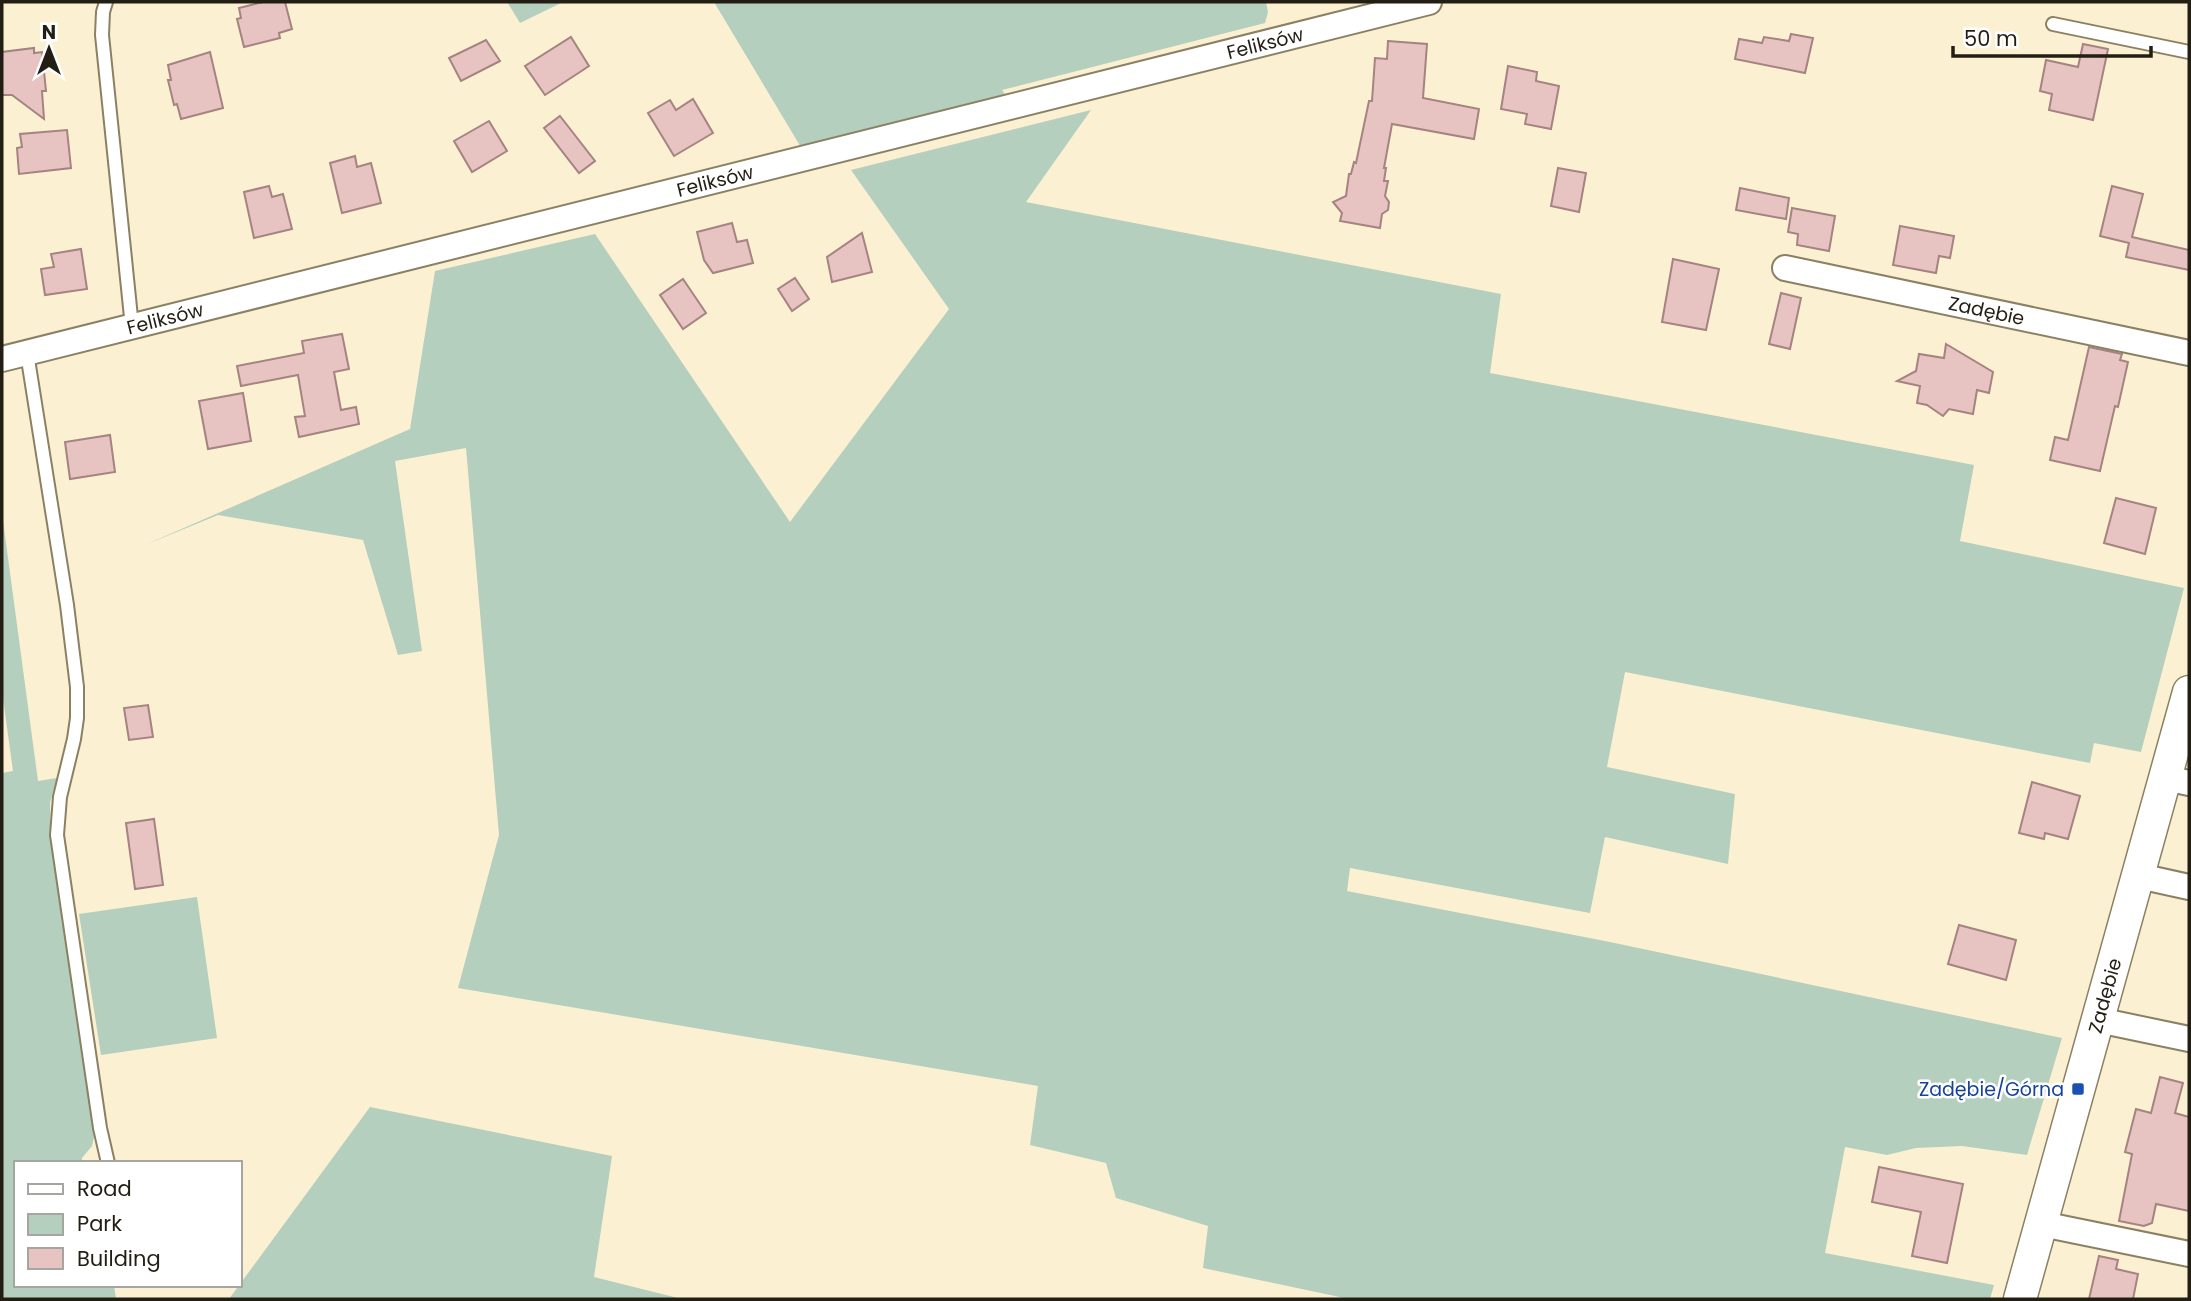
<svg xmlns="http://www.w3.org/2000/svg" width="2191" height="1301" viewBox="0 0 2191 1301" font-family="Poppins,sans-serif">
  <style>
    .green { fill: #b4cfbe }
    .building { fill: #e7c4c1; stroke: #a48381; stroke-width: 2 }
    .lines { fill: none; stroke-linecap: round; stroke-linejoin: round }
    .service-casing { stroke: #8a8064; stroke-width: 16 }
    .minor-casing { stroke: #8a8064; stroke-width: 28 }
    .tertiary-casing { stroke: #8a8064; stroke-width: 35 }
    .service { stroke: #fff; stroke-width: 12 }
    .minor { stroke: #fff; stroke-width: 24 }
    .tertiary { stroke: #fff; stroke-width: 32 }
    .transit-dot { fill: #1a4fb4; stroke: #fff; stroke-width: 2.5 }
    .labels { text-anchor: middle; dominant-baseline: central; stroke-width: 5; stroke-linejoin: round; paint-order: stroke }
    .street-label { font-size: 19px; fill: #221e13; stroke: #fff }
    .transit-label { font-size: 19px; fill: #164399; stroke: #fff; text-anchor: end }
  </style>
  <rect width="100%" height="100%" fill="#fcf0d2"/>
  <g class="green">
    <path d="M507 2H563L520 23Z"/>
    <path d="M714 2H1266L1268 12 1265 23 1002 90 1008 98 802 149Z"/>
    <path d="M1091 110 1026 202 1501 294 1490 373 1974 465 1960 541 2184 588 2141 752 2094 743 2090 763 1625 672 1607 767 1735 794 1728 864 1605 837 1590 913 1350 868 1347 891 1610 942 2062 1038 2027 1155 1962 1146 1916 1148 1887 1155 1845 1147 1825 1253 1994 1285 1990 1299H1349L1203 1268 1208 1226 1116 1198 1106 1163 1030 1145 1038 1086 458 988 499 835 466 448 395 461 422 651 398 655 363 540 218 515 145 545 410 429 435 271 595 234 790 522 949 309 851 170Z"/>
    <path d="M2 513 38 781 57 778 50 803 51 842 94 1137 92 1146 82 1158V1163H16V1285H114L116 1299H2V773L13 771 2 691Z"/>
    <path d="M197 897 217 1038 101 1055 79 914Z"/>
    <path d="M370 1107 612 1156 594 1277 682 1299H229Z"/>
  </g>
  <g class="building">
    <path d="M263 2H285L292 29 279 33 280 38 244 47 237 19 241 18 239 8Z"/>
    <path d="M1791 34 1813 38 1805 73 1735 59 1739 39 1762 43 1764 37 1789 41Z"/>
    <path d="M571 37 589 66 545 95 525 66Z"/>
    <path d="M486 40 500 61 461 81 449 58Z"/>
    <path d="M1388 41 1427 44 1423 98 1479 109 1474 139 1392 124 1384 168H1386L1384 181H1388L1385 196 1389 202 1388 210 1382 214 1380 228 1340 221 1342 213 1333 202 1346 196 1349 174H1351L1354 162 1356 163 1369 101H1372L1375 58 1387 59Z"/>
    <path d="M2083 44 2108 49 2093 120 2049 110 2052 94 2040 91 2046 60 2078 67Z"/>
    <path d="M34 48V53L42 52 46 91H42L44 119 12 95H2V52Z"/>
    <path d="M210 52 223 108 181 119 177 104 174 105 168 80H171L168 65Z"/>
    <path d="M1508 66 1537 72 1536 81 1559 86 1551 129 1525 124 1527 114 1501 109Z"/>
    <path d="M693 99 713 133 674 156 648 113 670 100 676 110Z"/>
    <path d="M560 116 595 161 579 173 544 128Z"/>
    <path d="M489 121 507 151 472 172 454 141Z"/>
    <path d="M67 130 71 168 19 174 17 148 22 147 20 134Z"/>
    <path d="M355 156 357 167 371 163 381 203 342 213 330 163Z"/>
    <path d="M1558 168 1586 173 1579 212 1551 206Z"/>
    <path d="M269 186 272 197 283 194 292 229 254 238 244 192Z"/>
    <path d="M2112 186 2143 194 2132 237 2189 250V270L2126 257 2129 243 2100 236Z"/>
    <path d="M1740 188 1789 198 1786 219 1736 210Z"/>
    <path d="M1792 208 1835 216 1829 251 1797 245 1798 234 1788 232Z"/>
    <path d="M732 223 737 242 747 240 753 263 713 273 704 260 697 232Z"/>
    <path d="M1900 226 1954 236 1950 258 1939 256 1936 273 1893 265Z"/>
    <path d="M862 233 872 272 832 282 827 257Z"/>
    <path d="M81 249 87 289 45 295 41 269 54 267 51 254Z"/>
    <path d="M1673 259 1719 269 1706 330 1662 322Z"/>
    <path d="M795 278 809 299 792 311 778 289Z"/>
    <path d="M683 279 706 313 683 329 660 295Z"/>
    <path d="M1781 293 1801 298 1790 349 1769 344Z"/>
    <path d="M342 334 349 369 334 372 341 410 356 407 359 424 299 437 295 417 305 416 298 375 241 386 237 366 304 353 302 341Z"/>
    <path d="M1946 344 1993 372 1989 393 1977 390 1973 414 1949 409 1943 416 1927 405 1917 403 1920 386 1897 381 1916 371 1919 354 1944 358Z"/>
    <path d="M2089 347 2122 354 2120 360 2128 362 2118 407 2115 406 2100 471 2050 460 2055 437 2068 440Z"/>
    <path d="M243 393 251 441 208 449 199 401Z"/>
    <path d="M110 435 115 472 70 479 65 442Z"/>
    <path d="M2116 498 2156 508 2145 554 2104 543Z"/>
    <path d="M148 705 153 737 129 740 124 708Z"/>
    <path d="M2032 782 2080 796 2068 839 2045 833 2044 839 2019 833Z"/>
    <path d="M154 819 163 885 135 889 126 823Z"/>
    <path d="M1959 925 2016 940 2006 980 1948 964Z"/>
    <path d="M2160 1077 2183 1083 2175 1113 2189 1117V1211L2156 1204 2152 1223 2144 1226 2119 1221 2132 1154 2125 1152 2136 1109 2151 1113Z"/>
    <path d="M1879 1167 1963 1184 1947 1263 1912 1256 1921 1212 1872 1202Z"/>
    <path d="M2099 1256 2118 1260 2116 1269 2138 1274 2133 1299H2089Z"/>
  </g>
  <g class="lines">
    <defs>
      <g id="service">
        <path d="M106 2 103 12 102 35 132 327"/>
        <path d="M2053 24 2189 52"/>
        <path d="M27 353 67 605 77 687V718L74 739 60 797 57 835 100 1128 108 1163"/>
      </g>
      <g id="minor">
        <path id="s1" d="M1785 268 2189 353"/>
        <path id="s2" d="M2 359 1429 2"/>
        <path d="M2166 778 2189 783"/>
        <path d="M2139 876 2189 887"/>
        <path d="M2098 1020 2189 1039"/>
        <path d="M2042 1224 2189 1254"/>
      </g>
      <g id="tertiary">
        <path id="s3" d="M2020 1299 2189 692"/>
      </g>
    </defs>
    <use href="#service" class="service-casing"/>
    <use href="#minor" class="minor-casing"/>
    <use href="#tertiary" class="tertiary-casing"/>
    <use href="#service" class="service"/>
    <use href="#minor" class="minor"/>
    <use href="#tertiary" class="tertiary"/>
  </g>
  <rect class="transit-dot" x="2071" y="1082" width="14" height="14" rx="3.5"/>
  <g class="labels">
    <g class="street-label">
      <text stroke="none"><textPath href="#s2" startOffset="1302">Feliksów</textPath></text>
      <text stroke="none"><textPath href="#s2" startOffset="735">Feliksów</textPath></text>
      <text stroke="none"><textPath href="#s1" startOffset="206">Zadębie</textPath></text>
      <text stroke="none"><textPath href="#s2" startOffset="168">Feliksów</textPath></text>
      <text stroke="none"><textPath href="#s3" startOffset="315">Zadębie</textPath></text>
    </g>
    <g class="transit-label">
      <text x="2064" y="1089">Zadębie/Górna</text>
    </g>
  </g>
  <rect width="2191" height="1301" fill="none" stroke="#221e13" stroke-width="7"/>
  <rect x="14" y="1161" width="228" height="126" fill="#ffffff" stroke="#a7a5a1" stroke-width="2"/>
  <rect x="28" y="1184" width="35" height="10" fill="#ffffff" stroke="#a7a5a1" stroke-width="2"/>
  <text x="77" y="1196" font-size="21" fill="#221e13">Road</text>
  <rect x="28" y="1214" width="35" height="21" fill="#b4cfbe" stroke="#a7a5a1" stroke-width="2"/>
  <text x="77" y="1231" font-size="21" fill="#221e13">Park</text>
  <rect x="28" y="1248" width="35" height="21" fill="#e7c4c1" stroke="#a7a5a1" stroke-width="2"/>
  <text x="77" y="1266" font-size="21" fill="#221e13">Building</text>
  <g transform="translate(49 49)" stroke="#ffffff" stroke-width="5" paint-order="stroke">
  <path d="M0-5L12 26L0 18L-12 26Z" fill="#221e13"/>
  <text y="-10" font-size="19" font-weight="bold" text-anchor="middle" fill="#221e13">N</text>
  </g>
  <path d="M1953 46v10h198v-10" fill="none" stroke="#221e13" stroke-width="3.5"/>
  <text x="1964" y="46" font-size="21" fill="#221e13" stroke="#ffffff" stroke-width="5" paint-order="stroke">50 m</text>
</svg>
